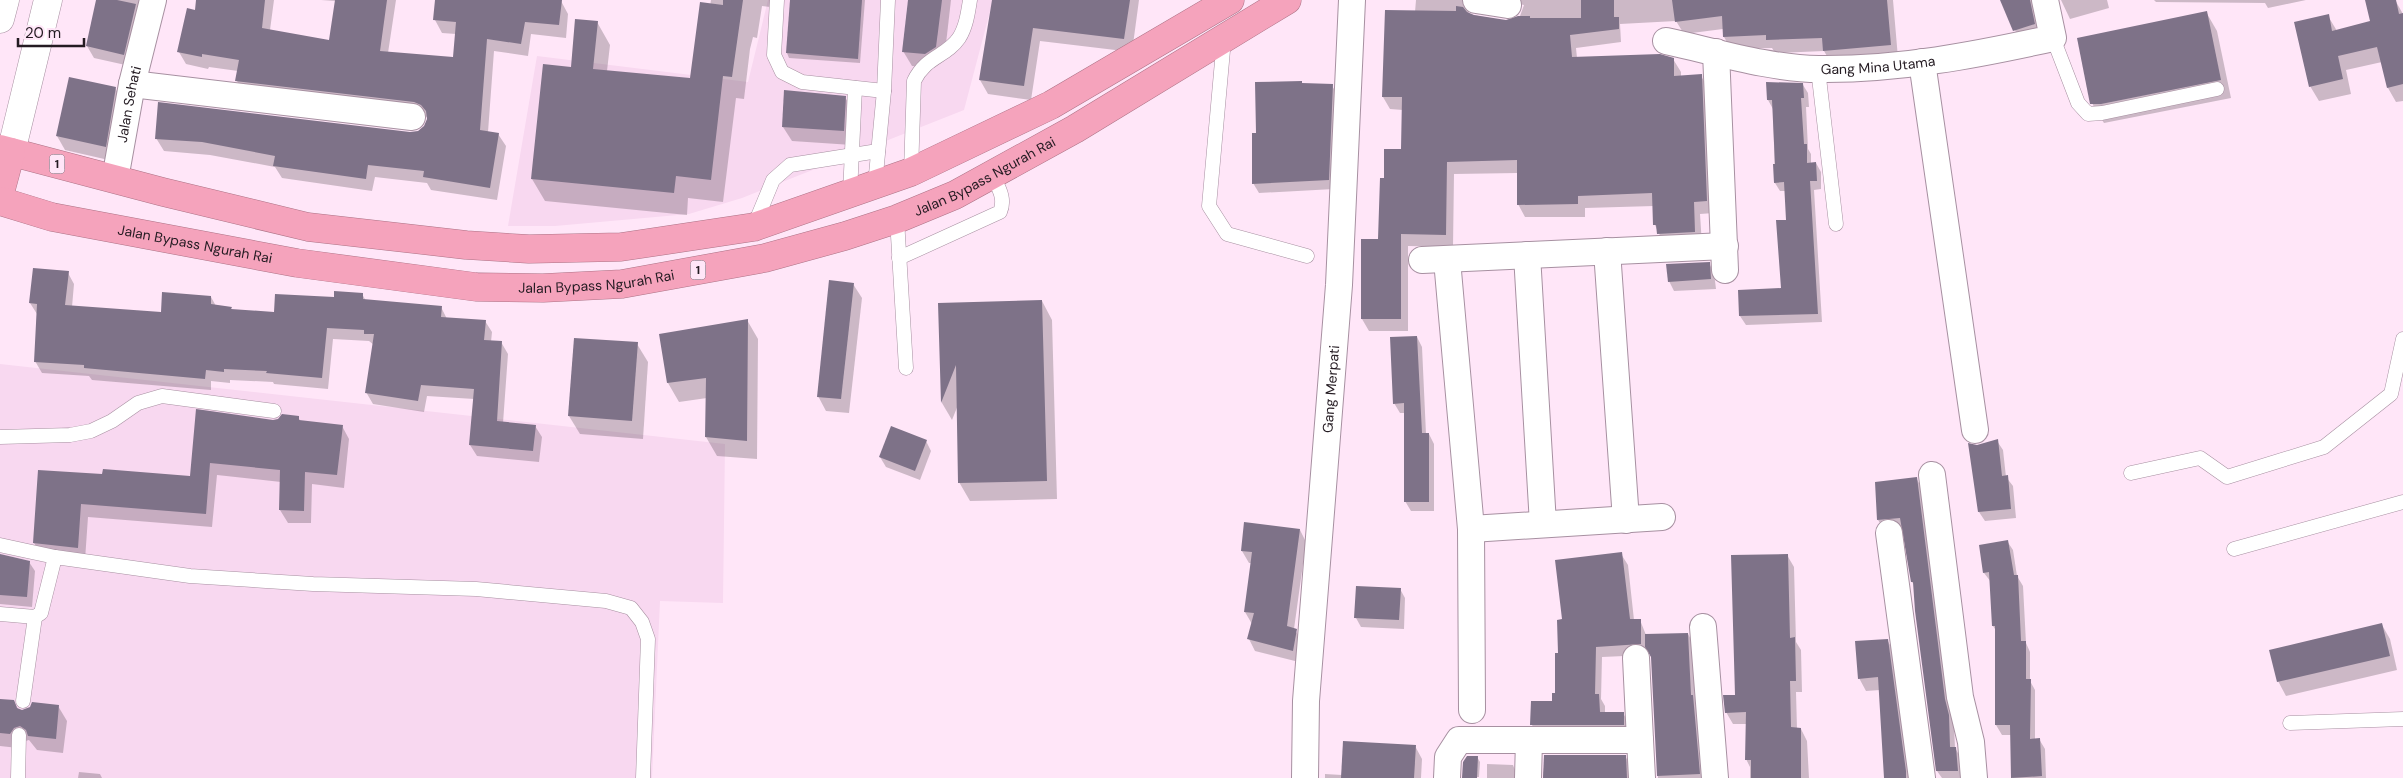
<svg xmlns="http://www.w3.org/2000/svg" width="2403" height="778" viewBox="0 0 2403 778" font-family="'DM Sans',sans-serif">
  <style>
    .built { fill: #f8d8f0 }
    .shadow { fill: #0003 }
    .building { fill: #7e7288 }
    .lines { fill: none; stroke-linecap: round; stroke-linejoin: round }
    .lane-casing { stroke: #a790a1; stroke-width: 15 }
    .street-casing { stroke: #a790a1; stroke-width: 28 }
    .secondary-casing { stroke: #a790a1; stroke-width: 29 }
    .highway-casing { stroke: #ac7386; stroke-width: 29 }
    .lane { stroke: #fff; stroke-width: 14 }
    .street { stroke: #fff; stroke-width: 26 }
    .secondary { stroke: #fff; stroke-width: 28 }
    .highway { stroke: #f5a3bc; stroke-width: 28 }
    .labels { text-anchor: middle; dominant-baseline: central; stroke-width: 4.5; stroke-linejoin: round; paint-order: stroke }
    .shield { fill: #ffe6f8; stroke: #665862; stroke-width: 1 }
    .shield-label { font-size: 12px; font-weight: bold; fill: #241b22 }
    .street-label { font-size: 14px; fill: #241b22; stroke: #ffe6f8 }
  </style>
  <rect width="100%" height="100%" fill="#ffe6f8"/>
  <g class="built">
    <path d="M768 0H993L964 110 742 198 689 214 555 226H508L537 56 748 82Z"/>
    <path d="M0 364 725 444 723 603 660 601 652 778H0Z"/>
  </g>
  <g class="shadow">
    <path d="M97 0H152L130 66 94 58 87 46Z"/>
    <path d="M197 0H274L270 30 330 42 336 1 321 0H396L388 53 454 59 456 34 442 33 435 20 436 0 561 1 568 14 566 38 531 34 528 56 494 51 488 132 498 134 506 146 497 200 431 190 427 183 375 177 372 191 282 178 275 167 210 155 164 151 156 138 410 133 419 132 425 127 428 117 244 93 237 81 238 71 209 67 208 69 186 64 179 52 196 11Z"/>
    <path d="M711 0H771L770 7 762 6 757 38 753 37 750 49 744 99 736 98 723 202 688 198 687 215 545 201 532 179 573 68 597 22 610 45 607 71 698 83Z"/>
    <path d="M791 0H865L860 63 789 58 787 53Z"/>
    <path d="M909 0H951L944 61 934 68 912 66 903 51Z"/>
    <path d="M993 0H1139L1132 52 1040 41 1031 100 988 94 980 80Z"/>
    <path d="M1416 0H1476L1472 3 1468 14 1506 21 1513 20 1520 16 1524 5 1499 0H1893L1898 58 1831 63 1824 51 1775 53 1772 48 1731 49 1724 37 1723 29 1684 34 1676 21 1620 24 1621 42 1576 48 1577 58 1673 59 1681 72V77L1701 76 1708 88 1714 213 1700 214 1702 245 1665 246 1655 225 1654 206 1585 208V217H1525L1518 204V173L1454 174 1453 247 1408 246V331H1369L1362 319 1380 240 1385 180 1402 150 1403 110 1390 109 1383 97 1415 12Z"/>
    <path d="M2001 0H2045L2041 37 2021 43Z"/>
    <path d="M2061 0H2107L2109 8 2070 19Z"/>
    <path d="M2154 0H2306L2268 8 2265 3 2156 2Z"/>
    <path d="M2395 0 2403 14V101L2396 102 2388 88 2382 62 2346 70 2351 94 2319 101 2310 86 2328 16 2337 31 2372 22Z"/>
    <path d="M2206 12 2217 31 2231 98 2104 123 2093 105 2078 39Z"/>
    <path d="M1302 84 1332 86 1338 95 1334 189 1259 193 1253 183 1257 134Z"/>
    <path d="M1803 85 1808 93 1809 107H1806L1808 149 1811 154V164L1816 163 1821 172V189L1814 190 1822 322 1746 325 1740 316 1782 289 1788 221 1786 191H1780L1775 183 1773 109 1768 100Z"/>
    <path d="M115 88 124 103 113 161 65 150 57 136Z"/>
    <path d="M845 97 853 111 852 145 792 141 783 127Z"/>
    <path d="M1709 263 1714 273 1716 289 1674 291 1669 281Z"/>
    <path d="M68 273 74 284 72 307 162 314 211 297 216 306 231 308 232 310 275 313 335 298 362 294 366 301 441 307 447 319 485 321 492 332 491 342H501L508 354 503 423 535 426 542 437 539 462 477 456 470 445 474 399 427 396 424 412 373 404 366 392 374 345 369 341 333 339 328 389 274 384 273 382 230 380V383L211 381V390L92 380 89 376 42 373 35 361 37 314 30 303Z"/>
    <path d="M853 284 862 298 849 413 826 411 818 396Z"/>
    <path d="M1042 301 1052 320 1057 499 970 501 959 482 958 405 952 420 942 403 939 304Z"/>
    <path d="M747 320 758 339 757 459 717 456 706 437 707 398 679 402 668 383 661 335Z"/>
    <path d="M1417 337 1422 347 1426 434H1429L1434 444V511H1411L1405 501V413H1400L1394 403Z"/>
    <path d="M637 344 648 362 643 439 580 434 569 416Z"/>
    <path d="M197 411 273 421 298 417 301 422 342 426 349 439 344 488 312 484 311 523H288L280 510 281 482 217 475 212 527 88 517 85 560 42 556 34 543 103 475 191 477Z"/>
    <path d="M926 441 931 451 920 480 886 467 880 457Z"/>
    <path d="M1997 441 2003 450 2006 477 2013 486 2016 518 1985 521 1979 512 1977 446Z"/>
    <path d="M1916 478 1922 488 1954 726 1955 748 1961 758 1963 778H1942L1937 771 1915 586 1912 582 1904 528 1884 529 1878 520Z"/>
    <path d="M1300 530 1306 542 1294 629 1303 642 1299 662 1255 651 1249 639 1252 624 1245 612 1252 563H1249L1242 551Z"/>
    <path d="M2007 541 2013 550 2017 576 2023 586 2026 643 2030 652V681L2035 690V740L2039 739 2045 749 2046 778H2013L2011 735H2002L1996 725 1997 632 1993 626 1991 582 1984 573 1980 546Z"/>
    <path d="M1621 554 1628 565 1634 620H1640L1646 635 1688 634 1693 643 1695 700 1698 705 1704 778H1658L1652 657 1647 647V655L1602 657 1601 699 1605 706V714L1623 713 1629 724 1630 736H1538L1532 725 1553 703 1556 694 1563 621Z"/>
    <path d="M1787 555 1794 567 1796 642 1801 650 1802 692H1796L1797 729H1801L1807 741 1809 778H1750V767L1746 759 1747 724H1733L1726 712 1736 696Z"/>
    <path d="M0 556 29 562 35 571 32 607 0 604Z"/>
    <path d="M1400 589 1405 598 1404 629 1361 627 1356 618Z"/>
    <path d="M2382 625 2390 639 2397 670 2286 696 2278 681Z"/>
    <path d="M1887 640 1895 653 1911 778H1885L1880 690 1866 691 1859 678Z"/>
    <path d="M0 700 14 701 18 709 22 711 58 706 67 721 63 753 37 750 29 740 22 742 18 748 0 746Z"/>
    <path d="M1415 746 1422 759 1421 778H1325V774L1342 775Z"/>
    <path d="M1545 756H1625L1630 765 1631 778H1543Z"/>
    <path d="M1477 757 1480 762 1479 777H1466Z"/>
    <path d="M1487 764 1513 765 1518 778H1487Z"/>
    <path d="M79 772 100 774 102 778H78Z"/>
  </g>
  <g class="building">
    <path d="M96 0H117L136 4 124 55 86 46Z"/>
    <path d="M196 0H265L262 28 329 40 335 0H387L380 51 453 57 456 22 433 20 435 0H562L559 25 525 22 521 44 487 39 480 130 499 133 490 188 423 177 424 171 368 165 366 179 273 166 275 156 202 142 155 139 158 102 410 132 418 131 424 126 427 119 426 111 421 105 414 102 235 81 239 60 202 54V57L177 52 187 8 195 10Z"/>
    <path d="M723 0H743L732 77 723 76 711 180 676 176 674 193 531 179 543 64 571 67 575 19 598 21 593 69 690 78 700 2 723 5Z"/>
    <path d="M790 0H862L858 59 786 53Z"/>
    <path d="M908 0H942L936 47 925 54 902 52Z"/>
    <path d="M992 0H1130L1124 39 1033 28 1024 86 979 80Z"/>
    <path d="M1581 0H1614V17H1619V29L1570 35 1572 57 1660 54 1674 58V76L1702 74 1707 201 1694 202 1695 232 1657 234 1656 225H1653L1652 193 1578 196V204L1517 205V160L1447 162 1446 235 1401 234V319H1361V239H1378L1380 178H1384V149H1401L1402 97H1382L1385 10 1456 11V6L1463 7 1467 12 1474 15 1506 20 1518 16H1530V18H1581Z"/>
    <path d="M1672 0H1887L1891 45 1823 51 1822 38 1766 40V35L1723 37 1722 16 1675 22Z"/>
    <path d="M2000 0H2030L2035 24 2013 31Z"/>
    <path d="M2365 0H2396L2399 14 2403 13V84L2387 88 2377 47 2338 56 2343 79 2309 87 2294 22 2329 14 2332 31 2370 21Z"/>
    <path d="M2207 11 2221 80 2101 104H2090L2077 38Z"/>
    <path d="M69 77 116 87 106 147 56 136Z"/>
    <path d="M1302 81V83L1333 84 1329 180 1252 184V133H1256L1255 82Z"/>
    <path d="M1766 82 1803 83 1804 98H1801L1804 144H1807V163L1816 162 1817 181H1810L1818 314 1739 316 1738 290 1781 288 1776 220H1786L1784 182 1774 183 1773 164H1775L1772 100H1767Z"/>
    <path d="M784 90 846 96 844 131 782 127Z"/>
    <path d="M1710 262 1711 279 1668 282 1666 264Z"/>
    <path d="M33 268 69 271 65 305 161 312 162 292 211 296V304L232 307 231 309 274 312 275 294 334 297V291L363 293V299L442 306 441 317 486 320 484 340 502 341 497 421 536 425 533 451 469 445 474 389 421 385 418 401 365 393 374 334H364V330L327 328 322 378 266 373 267 371 224 369V372L206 370 205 379 84 368V365L34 362 37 304 29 303Z"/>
    <path d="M829 280 854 283 841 399 817 397Z"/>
    <path d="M1042 300 1047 481 958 483 956 365 941 403 938 303Z"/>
    <path d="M748 319 747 441 705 437 706 378 667 383 659 334Z"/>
    <path d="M1417 336 1422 433H1429V502H1404V403L1393 404 1390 337Z"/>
    <path d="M574 338 638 342 632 421 568 416Z"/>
    <path d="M196 409 273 420 278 419 282 414 299 416V420L343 425 337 475 305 472 304 511 279 510 280 470 210 463 206 514 81 504 78 548 33 543 38 470 102 474 103 469 190 476Z"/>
    <path d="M891 426 927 440 915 471 879 457Z"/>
    <path d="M1998 439 2002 476 2008 475 2011 509 1978 512 1968 443 1977 445Z"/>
    <path d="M1917 477 1945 699 1949 715 1950 747H1956L1958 771H1936L1915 611 1913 582H1911L1900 518 1877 520 1875 482Z"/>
    <path d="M1244 522 1300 529 1287 626 1297 629 1293 651 1247 639 1254 613 1244 612 1252 552 1241 551Z"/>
    <path d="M2008 540 2014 575H2018L2021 641H2026V679H2031L2030 739 2040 738 2042 776 2011 778 2010 725H1995V626H1992L1989 572 1983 573 1979 545Z"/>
    <path d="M1622 552 1630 619H1641V644L1596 647 1595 694H1599L1600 712H1624V725H1530L1531 701H1552V693H1555V653H1558L1557 620 1562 619 1555 560Z"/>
    <path d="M0 554 30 561 27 597 0 595Z"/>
    <path d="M1788 554 1790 638 1795 637 1796 681H1790L1791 727 1801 728V778H1751V760H1745L1746 712 1725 713 1723 695H1735L1731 555Z"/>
    <path d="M1356 586 1401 588 1399 620 1354 618Z"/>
    <path d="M2382 623 2390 656 2277 682 2269 650Z"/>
    <path d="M1688 633 1691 695H1693L1700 774 1657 776 1651 657 1645 647V634Z"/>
    <path d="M1888 639 1906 771V778H1884L1878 677 1858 679 1855 641Z"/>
    <path d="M0 699 14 700 17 708 22 710 30 707 32 702 59 705 56 739 28 736 26 730 20 726 14 728 10 734 0 733Z"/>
    <path d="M1343 741 1416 745 1414 778H1341Z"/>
    <path d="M1544 755H1626L1627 778H1543Z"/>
    <path d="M1467 756H1478L1477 778H1462L1463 762Z"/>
  </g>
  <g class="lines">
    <defs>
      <g id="lane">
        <path d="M777 0 774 55 782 72 802 82 884 91"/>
        <path d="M2053 38 2078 103 2088 114 2102 113 2217 89"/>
        <path d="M1224 39 1209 206 1227 234 1307 256"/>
        <path d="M1818 69 1836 224"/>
        <path d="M911 172 914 81C926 56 946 57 959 38 966 27 968 13 970 0"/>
        <path d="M875 185 884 91 888 0"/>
        <path d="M850 193 855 88"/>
        <path d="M897 219 906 368"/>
        <path d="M754 226 773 180 790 165 878 151"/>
        <path d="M899 258 1000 212C1006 198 998 187 992 174"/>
        <path d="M0 437 70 435 91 431 112 421 138 403 162 396 274 411"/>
        <path d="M2131 473 2200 458 2227 477 2324 447 2391 394 2403 339"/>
        <path d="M0 545 55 557"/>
        <path d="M2234 549 2403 502"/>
        <path d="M0 614 35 617 41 613 55 557 190 576 313 584 476 589 606 601 631 608 642 622 648 639 643 778"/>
        <path d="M23 701 35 617"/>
        <path d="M2290 723 2403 719"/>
        <path d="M18 778 19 735"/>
      </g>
      <g id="street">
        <path d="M1476 0 1508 5"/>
        <path id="s1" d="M1666 41C1713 51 1771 69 1819 69 1898 70 1976 55 2053 38L2045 0"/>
        <path d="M1716 52 1725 270"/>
        <path d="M1922 62 1975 430"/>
        <path d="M132 84 412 117"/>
        <path id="s2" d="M115 179 132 84 153 0"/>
        <path d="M1607 251 1626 520"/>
        <path d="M1527 255 1543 524"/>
        <path d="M1422 260 1725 246"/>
        <path d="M1447 260 1471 529 1472 710"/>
        <path d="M1932 475 1960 697 1971 742 1974 778"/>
        <path d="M1471 529 1662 517"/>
        <path d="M1889 533 1922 778"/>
        <path d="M1703 627 1715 778"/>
        <path d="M1636 658 1640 740"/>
        <path id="s3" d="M1305 778 1306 701 1339 285 1352 0"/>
        <path d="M1447 778 1448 757 1459 740H1640L1642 778"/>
        <path d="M1528 778 1529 740"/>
      </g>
      <g id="secondary">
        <path d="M0 19 5 0"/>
        <path d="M11 152 48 0"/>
      </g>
      <g id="highway">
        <path d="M0 149 163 192 308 227 466 245 529 249 621 247 754 227 911 172 1051 105 1230 0"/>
        <path d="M0 193 11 152"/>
        <path id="s4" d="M0 201 52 217 297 263 476 287 543 288 622 284 765 258 845 236 897 219 955 195 1075 129 1287 0"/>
      </g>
    </defs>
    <use href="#lane" class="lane-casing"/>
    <use href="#street" class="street-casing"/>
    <use href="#secondary" class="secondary-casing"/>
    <use href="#highway" class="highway-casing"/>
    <use href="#lane" class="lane"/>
    <use href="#street" class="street"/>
    <use href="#secondary" class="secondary"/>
    <use href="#highway" class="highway"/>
  </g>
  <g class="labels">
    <g class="shield">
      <rect x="49.5" y="154.5" width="15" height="19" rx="4"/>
      <rect x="690.5" y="260.5" width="15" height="19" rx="4"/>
    </g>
    <g class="shield-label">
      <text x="57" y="164">1</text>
      <text x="698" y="270">1</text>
    </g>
    <g class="street-label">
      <text stroke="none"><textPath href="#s1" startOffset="215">Gang Mina Utama</textPath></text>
      <text stroke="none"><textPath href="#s2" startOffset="76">Jalan Sehati</textPath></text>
      <text stroke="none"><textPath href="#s4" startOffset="1011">Jalan Bypass Ngurah Rai</textPath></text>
      <text stroke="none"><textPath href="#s4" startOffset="200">Jalan Bypass Ngurah Rai</textPath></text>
      <text stroke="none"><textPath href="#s4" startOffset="605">Jalan Bypass Ngurah Rai</textPath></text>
      <text stroke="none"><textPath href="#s3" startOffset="390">Gang Merpati</textPath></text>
    </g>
  </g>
  <path d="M18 38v8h66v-8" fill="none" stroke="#241b22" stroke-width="2.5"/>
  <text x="25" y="38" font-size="15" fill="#241b22" stroke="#ffe6f8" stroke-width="4" paint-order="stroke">20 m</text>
</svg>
